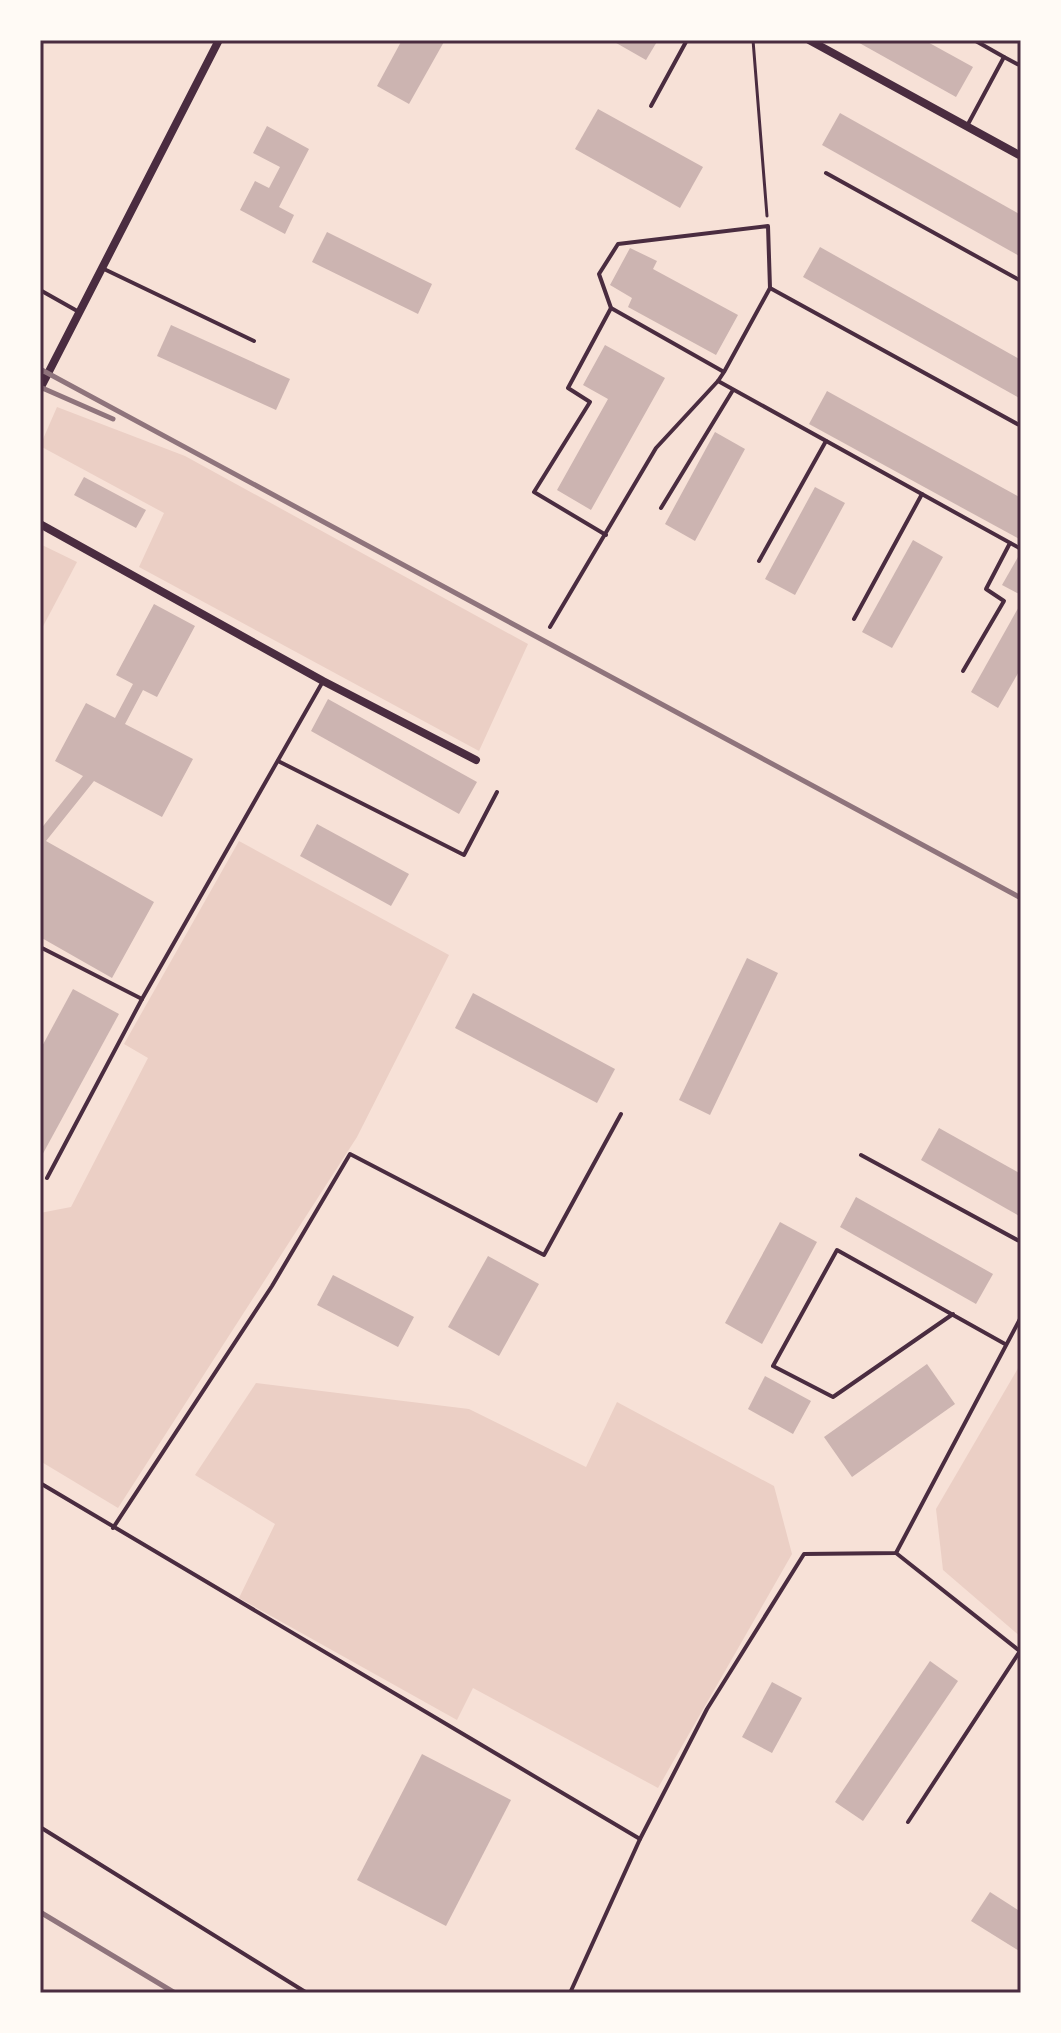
<svg xmlns="http://www.w3.org/2000/svg" width="1061" height="2033" viewBox="0 0 1061 2033" font-family="Arial,sans-serif">
  <style>
    .green { fill: #ebcfc5 }
    .building { fill: #ccb4b1 }
    .lines { fill: none; stroke-linecap: round; stroke-linejoin: round }
    .path { stroke: #4a2c40; stroke-width: 3 }
    .service { stroke: #4a2c40; stroke-width: 4 }
    .minor { stroke: #4a2c40; stroke-width: 8 }
    .rail { stroke: #8f747c; stroke-width: 5 }
    .neatline { fill: none; stroke: #4a2c40; stroke-width: 3 }
  </style>
  <rect width="100%" height="100%" fill="#f7e1d7"/>
  <g class="green">
    <path d="M57 407 185 456 528 644 479 751 139 567 164 513 40 446Z"/>
    <path d="M40 544 77 562 40 632Z"/>
    <path d="M239 841 449 955 357 1137 118 1508 40 1461V1213L71 1207 148 1058 124 1044Z"/>
    <path d="M1021 1363V1637L943 1570 936 1509Z"/>
    <path d="M256 1383 469 1409 586 1467 617 1402 774 1486 792 1554 658 1788 473 1688 457 1720 239 1598 275 1524 195 1475Z"/>
  </g>
  <g class="building">
    <path d="M402 40H445L409 104 377 86Z"/>
    <path d="M611 40H658L646 60Z"/>
    <path d="M854 40H924L973 67 956 97Z"/>
    <path d="M598 109 703 167 680 208 575 149Z"/>
    <path d="M840 113 1021 215V257L822 145Z"/>
    <path d="M267 126 309 149 279 207 294 215 285 234 240 210 255 181 269 188 280 167 253 153Z"/>
    <path d="M327 232 432 284 418 314 312 262Z"/>
    <path d="M820 247 1021 360V399L803 277Z"/>
    <path d="M630 248 657 261 653 269 738 315 716 355 628 307 632 298 610 285Z"/>
    <path d="M171 325 290 379 276 410 157 356Z"/>
    <path d="M605 345 665 378 591 510 557 490 608 399 583 385Z"/>
    <path d="M827 391 1021 498V540L809 424Z"/>
    <path d="M715 432 745 449 695 541 665 524Z"/>
    <path d="M84 477 146 510 136 528 74 495Z"/>
    <path d="M815 487 845 503 795 595 765 579Z"/>
    <path d="M913 540 943 557 892 648 862 632Z"/>
    <path d="M1018 557 1021 559V595L1002 585Z"/>
    <path d="M1021 603V668L998 708 971 692Z"/>
    <path d="M154 604 195 626 157 697 143 690 125 724 193 759 162 817 94 781 46 841 154 902 112 978 40 937V830L83 776 55 761 86 703 115 718 133 684 116 675Z"/>
    <path d="M328 699 477 782 459 814 311 731Z"/>
    <path d="M317 824 409 874 391 906 300 856Z"/>
    <path d="M747 958 778 973 710 1115 679 1100Z"/>
    <path d="M73 989 119 1014 40 1159V1050Z"/>
    <path d="M473 993 615 1069 597 1103 455 1028Z"/>
    <path d="M939 1128 1021 1174V1217L921 1160Z"/>
    <path d="M856 1197 993 1274 976 1304 840 1227Z"/>
    <path d="M780 1222 817 1242 762 1344 725 1323Z"/>
    <path d="M488 1256 539 1284 499 1356 448 1327Z"/>
    <path d="M333 1275 414 1317 398 1347 317 1305Z"/>
    <path d="M927 1364 955 1404 852 1477 824 1437Z"/>
    <path d="M765 1376 811 1401 793 1434 748 1409Z"/>
    <path d="M930 1661 958 1681 863 1821 835 1802Z"/>
    <path d="M772 1682 802 1698 772 1753 742 1737Z"/>
    <path d="M422 1754 511 1800 446 1926 357 1880Z"/>
    <path d="M990 1892 1021 1912V1952L971 1921Z"/>
  </g>
  <g class="lines">
    <path class="path" d="M753 40 767 216"/>
    <g class="service">
      <path d="M974 40 1004 57"/>
      <path d="M651 106 687 40"/>
      <path d="M967 126 1004 57 1021 66"/>
      <path d="M826 173 1021 281"/>
      <path d="M104 269 254 341"/>
      <path d="M770 288 1021 426"/>
      <path d="M40 290 79 312"/>
      <path d="M718 381 1021 549"/>
      <path d="M661 508 733 390"/>
      <path d="M606 535 534 492 590 402 568 388 611 308"/>
      <path d="M759 561 826 441"/>
      <path d="M854 619 922 494"/>
      <path d="M550 627 656 448 718 381 724 372 770 288 768 226 618 244 599 274 611 308 724 372"/>
      <path d="M963 671 1004 601 986 589 1010 543"/>
      <path d="M278 761 464 855 497 792"/>
      <path d="M40 947 142 999"/>
      <path d="M861 1155 1021 1242"/>
      <path d="M47 1178 142 999 322 683"/>
      <path d="M953 1314 833 1397 773 1366 837 1250 1005 1344"/>
      <path d="M40 1483 640 1839"/>
      <path d="M113 1528 272 1286 350 1154 544 1255 621 1114"/>
      <path d="M896 1553 1021 1652"/>
      <path d="M908 1822 1020 1651"/>
      <path d="M40 1827 307 1993"/>
      <path d="M570 1993 640 1839 707 1709 804 1554 896 1553 1021 1317"/>
    </g>
    <g class="minor">
      <path d="M809 40 1021 156"/>
      <path d="M40 389 219 40"/>
      <path d="M40 524 323 681 476 760"/>
    </g>
    <g class="rail">
      <path d="M40 369 1021 898"/>
      <path d="M40 387 113 419"/>
      <path d="M40 1912 175 1993"/>
    </g>
  </g>
  <rect width="1061" height="2033" fill="none" stroke="#fffaf5" stroke-width="84"/>
  <rect x="42" y="42" width="977" height="1949" class="neatline"/>
</svg>
